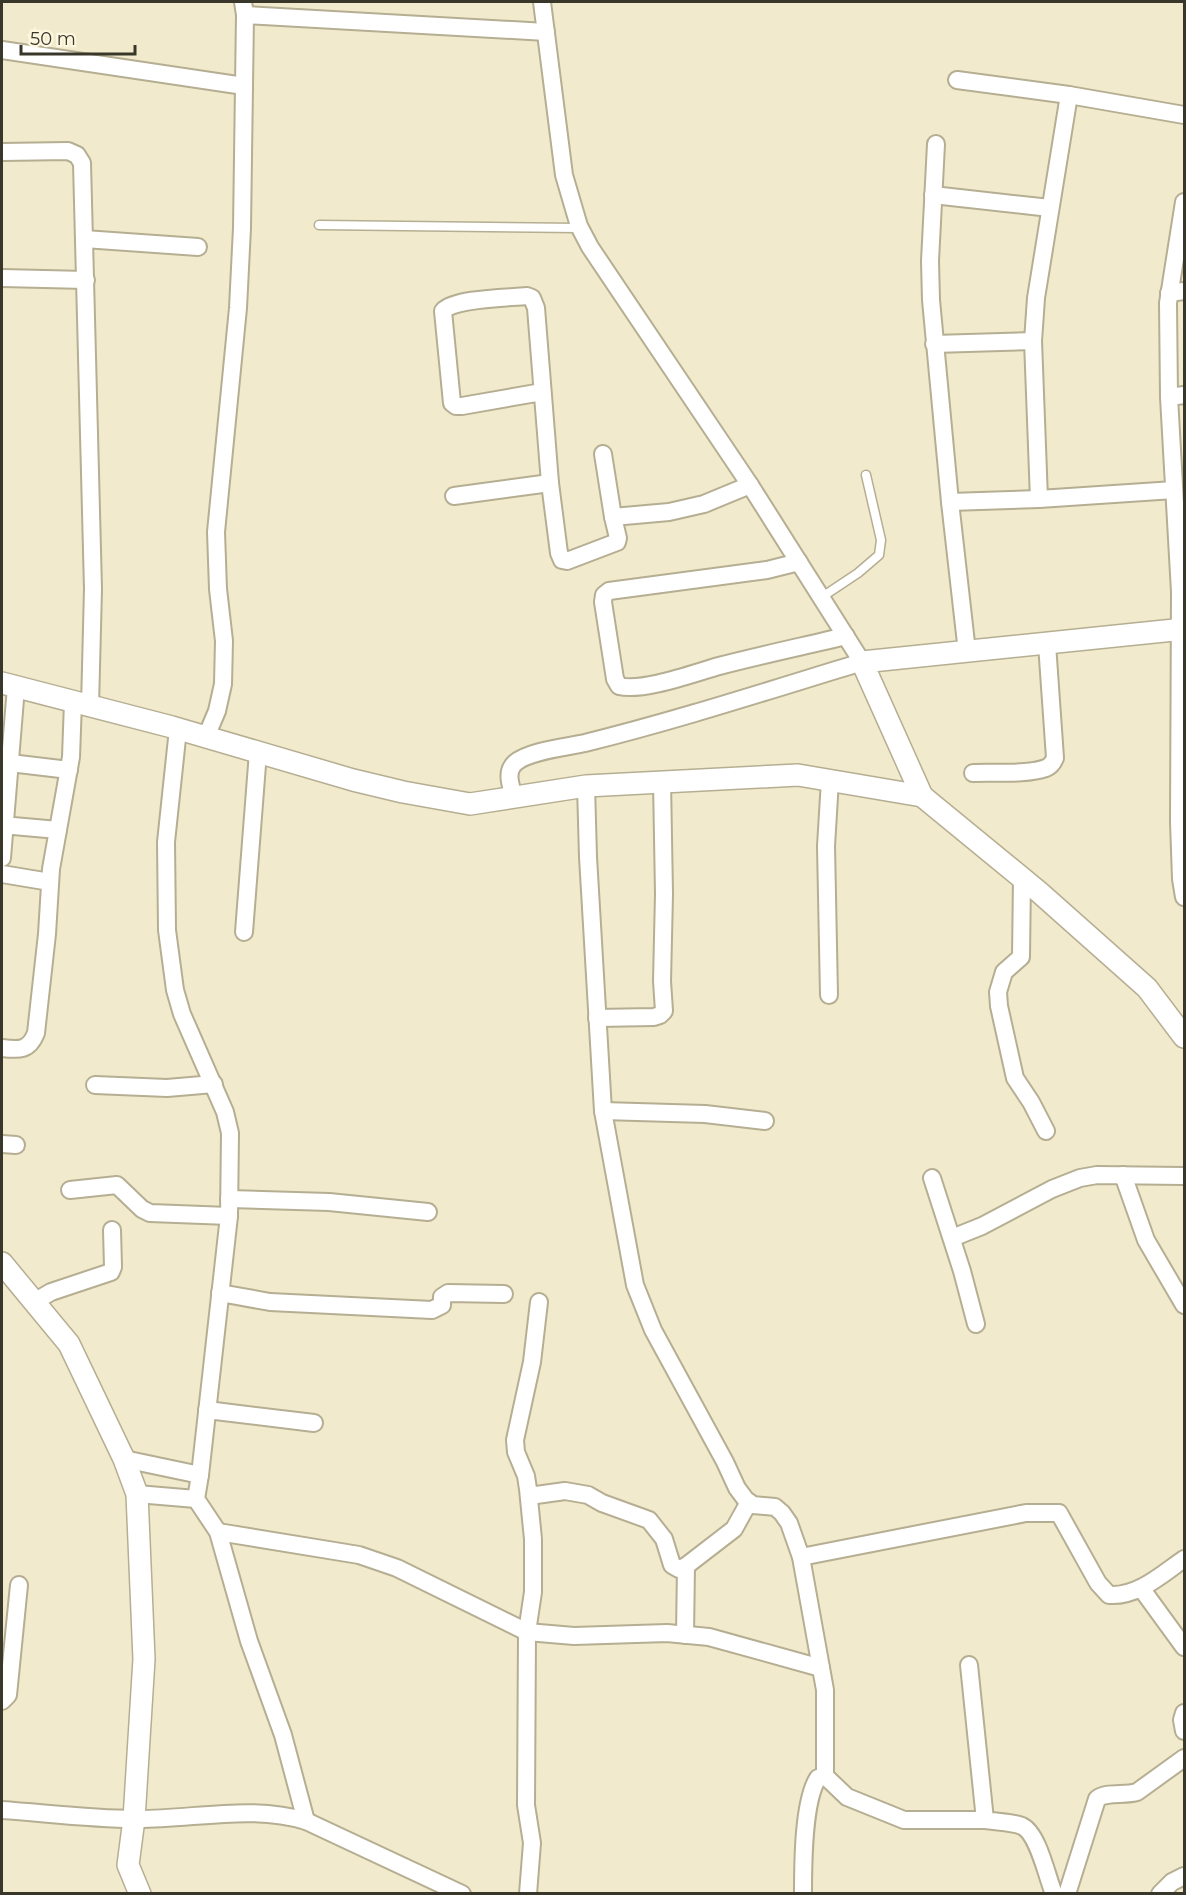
<svg xmlns="http://www.w3.org/2000/svg" width="1186" height="1895" viewBox="0 0 1186 1895" font-family="Montserrat,sans-serif">
  <style>
    .lines { fill: none; stroke-linecap: round; stroke-linejoin: round }
    .service-casing { stroke: #b6ae92; stroke-width: 11 }
    .minor-casing { stroke: #b6ae92; stroke-width: 20 }
    .tertiary-casing { stroke: #b6ae92; stroke-width: 24 }
    .service { stroke: #fff; stroke-width: 8 }
    .minor { stroke: #fff; stroke-width: 16 }
    .tertiary { stroke: #fff; stroke-width: 21 }
  </style>
  <rect width="100%" height="100%" fill="#f2eacc"/>
  <g class="lines">
    <defs>
      <g id="service">
        <path d="M319 225 580 228"/>
        <path d="M822 597 858 573 879 555 881 540 866 475"/>
      </g>
      <g id="minor">
        <path d="M245 15 546 32"/>
        <path d="M2 50 244 86"/>
        <path d="M957 80 1069 95 1184 115"/>
        <path d="M936 144 930 261 931 300 950 502 1039 499 1174 490"/>
        <path d="M2 152 68 151 77 155 82 163 93 589 90 706"/>
        <path d="M933 195 1050 208"/>
        <path d="M1184 202 1168 303 1169 397 1180 592 1179 822 1181 879 1184 897"/>
        <path d="M84 239 198 247"/>
        <path d="M2 278 86 280"/>
        <path d="M1169 293 1184 291"/>
        <path d="M934 344 1033 341"/>
        <path d="M542 392 462 406H456L452 403 443 311C455 298 508 298 527 296L532 298 536 308 550 483 559 553 562 560 567 561 617 542 618 538 613 517 669 512 704 504 750 485"/>
        <path d="M1169 397 1184 395"/>
        <path d="M603 454 613 517"/>
        <path d="M454 496 550 483"/>
        <path d="M1039 499 1033 341 1036 298 1069 95"/>
        <path d="M950 502 967 652"/>
        <path d="M799 562 767 570 609 591 604 595 603 602 615 679 619 686C643 692 694 673 719 666 761 655 804 646 846 636"/>
        <path d="M206 737 217 711 223 684 224 641 218 589 216 532 238 308 242 228 245 15 243 2"/>
        <path d="M10 763 69 770"/>
        <path d="M973 773C994 772 1026 775 1046 768 1051 766 1053 763 1055 758L1047 644"/>
        <path d="M586 786 588 857 603 1111 635 1285 653 1330 725 1462 737 1488 746 1500 753 1505 775 1507 782 1513 789 1523 801 1557 825 1690V1776L847 1797 904 1820H985"/>
        <path d="M514 797C511 786 505 772 515 763 528 751 567 747 585 743 678 720 770 690 862 662L750 485 590 247 579 226 564 175 542 2"/>
        <path d="M2 825 58 830"/>
        <path d="M2 858 16 687"/>
        <path d="M2 874 50 882"/>
        <path d="M1022 877 1021 957 1004 972 998 992 999 1006 1015 1078 1031 1102 1046 1131"/>
        <path d="M244 932 258 752"/>
        <path d="M829 995 826 846 830 780"/>
        <path d="M597 1018 654 1017 660 1015 664 1011 662 981 664 894 662 781"/>
        <path d="M2 1048C19 1050 29 1051 36 1033L47 934 51 869 71 757 73 702"/>
        <path d="M95 1085 167 1088 214 1084"/>
        <path d="M603 1111 705 1114 765 1121"/>
        <path d="M2 1144 16 1145"/>
        <path d="M1123 1175 1146 1240 1184 1305"/>
        <path d="M932 1178 962 1271 976 1324"/>
        <path d="M70 1190 117 1185 142 1209 150 1213 229 1216"/>
        <path d="M229 1199 329 1202 428 1212"/>
        <path d="M952 1238 982 1226 1052 1189 1080 1178 1097 1175 1184 1176"/>
        <path d="M220 1293 270 1302 432 1310 442 1305V1297L448 1293 504 1294"/>
        <path d="M34 1302 51 1292 111 1272 113 1267 112 1230"/>
        <path d="M207 1410 314 1423"/>
        <path d="M124 1459 200 1475 229 1216 230 1133 225 1112 182 1014 175 990 167 930 166 842 178 729"/>
        <path d="M200 1475 196 1499 218 1532 249 1641 283 1735 306 1821"/>
        <path d="M137 1494 196 1499"/>
        <path d="M529 1496 565 1491 588 1495 602 1503 649 1520 664 1539 672 1565 679 1569 686 1566 734 1529 749 1502"/>
        <path d="M218 1532 359 1555 397 1568 527 1632 574 1636 667 1633 709 1637 821 1668"/>
        <path d="M801 1557 1026 1513H1059L1098 1583 1109 1595C1138 1597 1162 1574 1184 1559"/>
        <path d="M1141 1588 1184 1647"/>
        <path d="M685 1635 686 1566"/>
        <path d="M969 1665 985 1820C996 1822 1012 1822 1022 1826 1038 1833 1047 1877 1054 1894"/>
        <path d="M2 1701 8 1695 19 1585"/>
        <path d="M1184 1713 1182 1720 1184 1731"/>
        <path d="M2 1810C45 1813 90 1819 134 1819 191 1820 250 1804 306 1821L462 1894"/>
        <path d="M528 1894 532 1843 526 1805 527 1632 533 1592V1539L528 1489 526 1476 516 1452 515 1440 532 1362 539 1302"/>
        <path d="M803 1894C803 1865 803 1801 818 1778L825 1776"/>
        <path d="M1067 1894 1097 1799C1106 1791 1125 1796 1137 1792L1184 1758"/>
        <path d="M1160 1894 1172 1882 1184 1876"/>
      </g>
      <g id="tertiary">
        <path d="M2 683 172 727 353 780 403 792 470 804 586 786 798 775 922 796 1039 892 1147 988 1184 1037"/>
        <path d="M922 796 862 662 1184 629"/>
        <path d="M2 1263 69 1344 124 1459 137 1494 144 1659 134 1819 128 1865 140 1894"/>
      </g>
    </defs>
    <use href="#service" class="service-casing"/>
    <use href="#minor" class="minor-casing"/>
    <use href="#tertiary" class="tertiary-casing"/>
    <use href="#service" class="service"/>
    <use href="#minor" class="minor"/>
    <use href="#tertiary" class="tertiary"/>
  </g>
  <rect width="1186" height="1895" fill="none" stroke="#39362a" stroke-width="6"/>
  <path d="M21 45v9h114v-9" fill="none" stroke="#39362a" stroke-width="3"/>
  <text x="30" y="45" font-size="18" fill="#39362a" stroke="#fdf7df" stroke-width="4.5" paint-order="stroke">50 m</text>
</svg>
